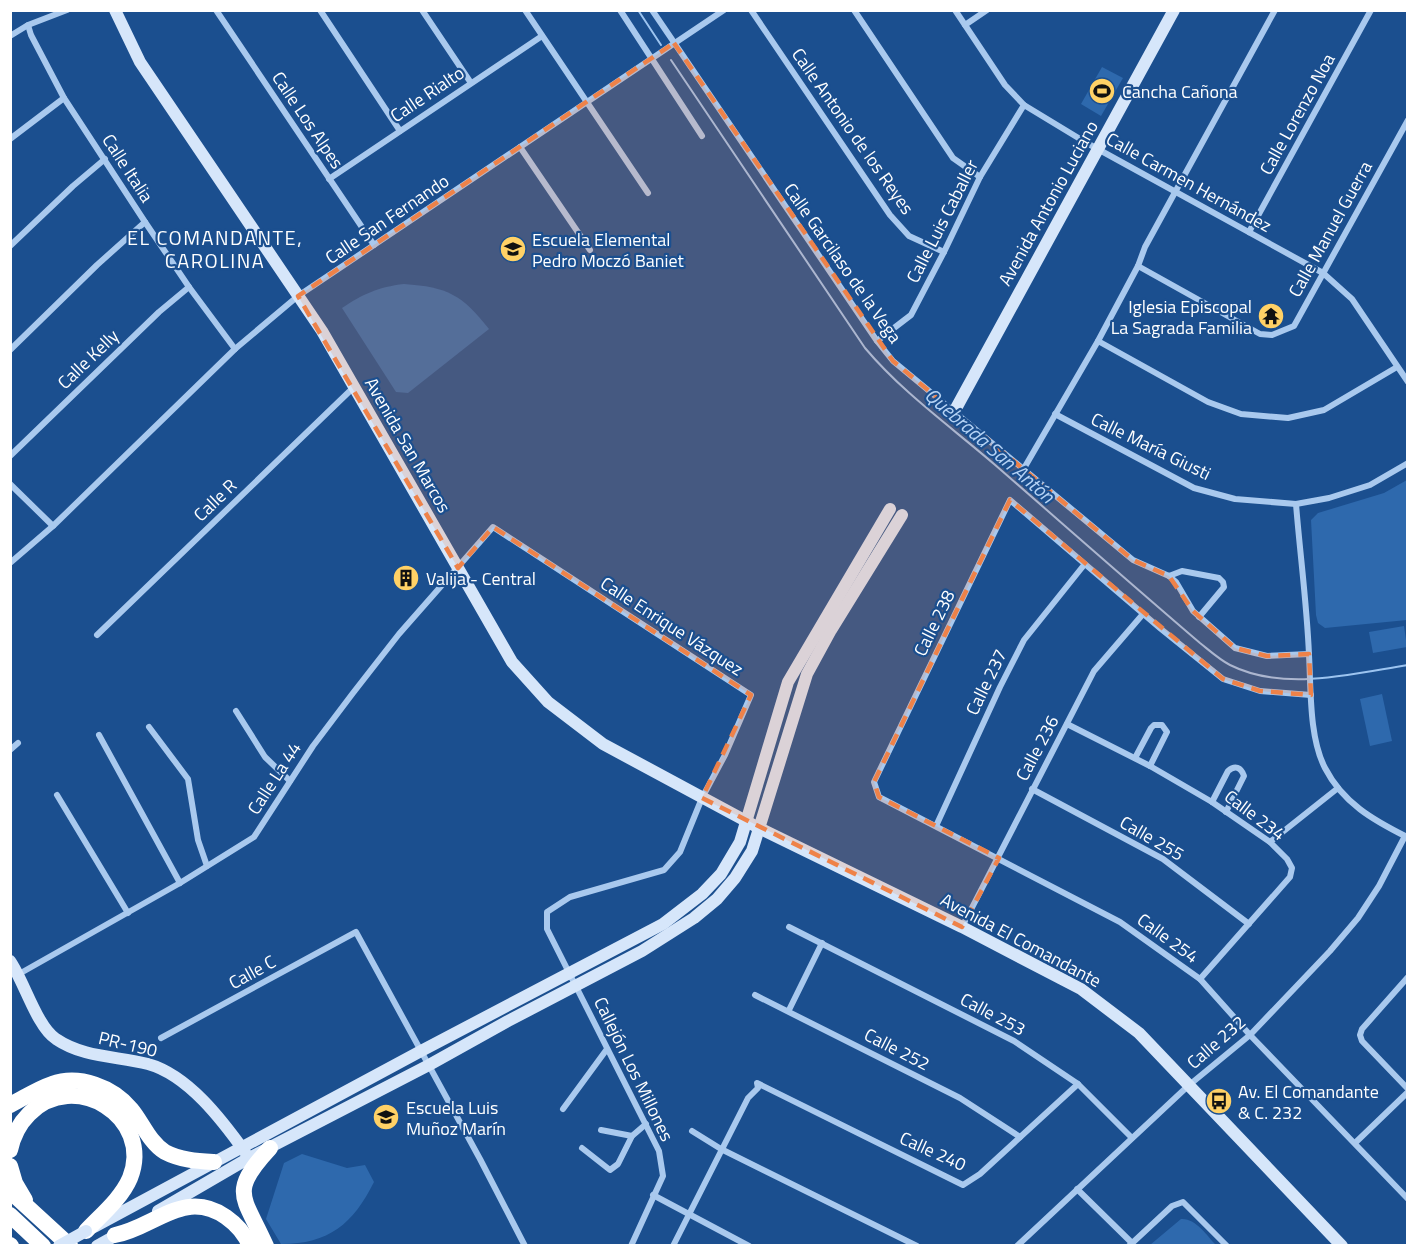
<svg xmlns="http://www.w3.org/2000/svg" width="1418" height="1256" viewBox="0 0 1418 1256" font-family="'Titillium Web',sans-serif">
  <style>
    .green { fill: #2e69ad }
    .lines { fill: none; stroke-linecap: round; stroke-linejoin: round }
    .stream { stroke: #9cc4f0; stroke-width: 2 }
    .street { stroke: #a9c9ee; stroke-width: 6 }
    .secondary { stroke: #d6e6fa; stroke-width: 12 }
    .highway { stroke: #fff; stroke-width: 16 }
    .secondary-bridge { stroke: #d6e6fa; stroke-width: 12 }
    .marked { fill: #ee8249; fill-opacity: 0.2; stroke: #ee8249; stroke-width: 4.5; stroke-dasharray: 12 8; stroke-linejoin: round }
    .labels { text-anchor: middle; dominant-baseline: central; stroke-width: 4.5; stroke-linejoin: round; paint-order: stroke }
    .poi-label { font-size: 18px; fill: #fff; stroke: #1b4f8f; text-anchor: start }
    .street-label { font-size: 18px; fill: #fff; stroke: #1b4f8f }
    .neighbourhood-label { font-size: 20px; letter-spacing: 1.5px; fill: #fff; stroke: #1b4f8f }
    .water-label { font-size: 20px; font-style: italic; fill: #b5d3f5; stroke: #1b4f8f }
  </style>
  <rect width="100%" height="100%" fill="#1b4f8f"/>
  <g class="green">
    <path d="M1102 67 1123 78 1101 116 1081 104Z"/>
    <path d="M404 284C448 287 462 295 489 329L408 393 396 392 342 308C363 294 378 287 404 284Z"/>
    <path d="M1407 480V620L1325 628 1318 623 1316 615 1311 520 1318 513 1384 493Z"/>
    <path d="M1404 626 1407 647 1373 653 1369 632Z"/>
    <path d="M1382 694 1392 741 1370 746 1360 699Z"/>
    <path d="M302 1154 347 1168 365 1165 374 1182C353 1224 329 1244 281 1244L266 1219 284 1163Z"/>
    <path d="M1181 1219C1196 1218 1207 1236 1216 1245H1150Z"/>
  </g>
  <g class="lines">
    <g class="stream">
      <path d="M638 10 661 45"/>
      <path d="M671 60 865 348C903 393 950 426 994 464 1063 524 1131 584 1200 643 1210 651 1220 660 1230 665 1284 692 1351 674 1408 665"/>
    </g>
    <g class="street">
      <path d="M216 10 374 245"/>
      <path d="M320 10 400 131"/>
      <path d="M422 10 471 83"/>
      <path d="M525 10 648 193"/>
      <path d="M620 10 702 136"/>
      <path d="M652 10 877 341 893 361 1133 560 1169 576 1182 571 1219 578 1223 582 1224 587 1199 617"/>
      <path d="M751 10 890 215 909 236 944 252"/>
      <path d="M854 10 953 158 980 177"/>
      <path d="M955 10 1005 85 1024 105 1085 142 1323 273 1352 299 1408 382"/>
      <path d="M28 25 31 35 64 98 145 222 189 287 235 349"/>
      <path d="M965 25 987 10"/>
      <path d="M10 36 28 25 67 10"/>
      <path d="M10 139 64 98"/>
      <path d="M520 147 590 250"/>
      <path d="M329 179 542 36"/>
      <path d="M1249 232 1371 10"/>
      <path d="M10 246 73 186 105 159"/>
      <path d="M1138 266 1260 334 1272 335 1294 326 1408 120"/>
      <path d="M877 341 911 315 944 252 980 177 1024 105"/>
      <path d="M1098 341 1208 402 1241 414 1288 418 1324 410 1397 367"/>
      <path d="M10 350 97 265 145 222"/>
      <path d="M1055 414 1194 488 1235 499 1296 504 1329 498 1370 485 1408 463"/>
      <path d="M10 456 159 312 189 287"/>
      <path d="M1023 470 1098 341 1138 266 1145 247 1275 10"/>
      <path d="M10 484 53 526"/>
      <path d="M1296 504C1300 554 1307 605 1309 655 1311 689 1309 737 1325 768 1343 803 1373 820 1407 837"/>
      <path d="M10 563 53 526 235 349 298 296 724 10"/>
      <path d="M1169 576 1176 582 1193 611 1235 648 1267 656 1309 654"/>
      <path d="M97 635 354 387"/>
      <path d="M1311 695 1260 691 1223 679 1161 629 1010 500 874 782 879 797 1120 922 1200 979 1250 1035 1408 1199"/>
      <path d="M236 711 265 757 290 781"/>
      <path d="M1067 724 1150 766 1212 802 1270 842 1287 859 1292 868 1290 877 1200 979"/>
      <path d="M149 727 188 779 198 840 207 866"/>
      <path d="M99 735 180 883"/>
      <path d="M10 750 18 743"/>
      <path d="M1135 758 1151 728 1154 725H1162L1167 732 1150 766"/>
      <path d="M1032 789 1163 859 1249 924"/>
      <path d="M57 795 128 913"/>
      <path d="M1212 802 1228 771C1235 765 1241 767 1244 776L1226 812"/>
      <path d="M936 826 1000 687 1024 640 1084 565"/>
      <path d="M1270 842 1338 788"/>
      <path d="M789 927 1014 1041 1078 1084 1132 1138"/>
      <path d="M962 927 1094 671 1143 614"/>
      <path d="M19 974 180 883 254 837 313 746 353 693 399 634 493 527 751 695 725 755 702 798 680 852 664 870 570 897 547 912V929L659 1151 663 1176 631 1246"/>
      <path d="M1408 977 1362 1029 1360 1035 1362 1041 1408 1089"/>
      <path d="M755 995 960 1098 1020 1137"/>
      <path d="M789 1010 822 943"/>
      <path d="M161 1038 356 932 480 1159 525 1246"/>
      <path d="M563 1109 607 1049"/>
      <path d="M601 1130 632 1136"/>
      <path d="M692 1131 721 1149 917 1246"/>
      <path d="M1355 1143 1408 1092"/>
      <path d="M582 1148 610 1170 618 1164 632 1136 646 1124"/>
      <path d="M1077 1189 1132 1243"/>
      <path d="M653 1195 749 1246"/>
      <path d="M673 1246 748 1098 758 1088 757 1083 963 1185 980 1174 1078 1084"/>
      <path d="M1017 1246 1188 1086 1250 1035 1330 951 1358 918 1379 886 1405 836"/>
      <path d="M1129 1246 1172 1206 1183 1202 1227 1246"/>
    </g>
    <g class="secondary">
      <path d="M115 10 140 62 322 331 512 662 548 702 603 744 759 828 962 927 1081 989 1139 1033 1342 1246"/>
      <path d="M954 412 1174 10"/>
      <path d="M10 961C24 981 37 1027 56 1039 84 1058 117 1056 148 1064 188 1075 222 1120 245 1152"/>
      <path d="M158 1211 249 1158 429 1065 508 1021 642 951 694 918 717 899 735 878 752 851 807 674 831 630 902 515"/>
      <path d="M94 1227 421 1051 663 924 702 894 721 874 740 842 788 682 890 509"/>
      <path d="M97 1246 122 1232"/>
    </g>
    <g class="highway">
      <path d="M10 1105C24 1098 37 1089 52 1084 79 1074 113 1087 131 1109 142 1122 149 1142 165 1152 180 1160 198 1161 214 1162"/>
      <path d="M10 1150C13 1136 19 1124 29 1114 74 1068 154 1117 130 1178 121 1199 101 1215 86 1231"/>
      <path d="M10 1166 15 1183 25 1200"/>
      <path d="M10 1191 70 1246"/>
      <path d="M10 1215 43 1246"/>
      <path d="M115 1235C154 1228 184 1188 226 1217 236 1224 245 1234 250 1246"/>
      <path d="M10 1245 11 1246"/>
      <path d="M266 1246C244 1196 228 1193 270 1148"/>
    </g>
    <path class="secondary-bridge" d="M59 1246 86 1231"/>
  </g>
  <path class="marked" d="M674 43 893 361 1133 560 1169 576 1193 611 1235 648 1267 656 1309 654 1311 695 1260 691 1223 679 1010 500 874 782 879 797 999 858 962 927 702 798 751 695 493 527 458 568 298 296Z"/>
  <defs>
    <symbol id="stadium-disc" viewBox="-11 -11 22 22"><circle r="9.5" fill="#ffd166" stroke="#1b4f8f"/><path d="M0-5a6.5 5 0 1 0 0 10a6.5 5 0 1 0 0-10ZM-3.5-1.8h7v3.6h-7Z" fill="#111"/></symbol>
    <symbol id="school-disc" viewBox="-11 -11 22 22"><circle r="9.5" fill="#ffd166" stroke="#1b4f8f"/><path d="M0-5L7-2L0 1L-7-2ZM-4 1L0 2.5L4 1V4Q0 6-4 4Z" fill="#111"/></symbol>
    <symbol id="temple-disc" viewBox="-11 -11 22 22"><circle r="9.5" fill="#ffd166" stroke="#1b4f8f"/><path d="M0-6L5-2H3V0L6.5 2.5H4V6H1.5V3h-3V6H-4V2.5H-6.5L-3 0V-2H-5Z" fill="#111"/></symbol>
    <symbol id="building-disc" viewBox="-11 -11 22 22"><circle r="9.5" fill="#ffd166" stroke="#1b4f8f"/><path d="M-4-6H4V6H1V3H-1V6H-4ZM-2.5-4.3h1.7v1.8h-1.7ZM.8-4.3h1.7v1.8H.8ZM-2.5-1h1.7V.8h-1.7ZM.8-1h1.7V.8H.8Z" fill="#111"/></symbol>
    <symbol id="bus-disc" viewBox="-11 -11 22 22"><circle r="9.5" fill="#ffd166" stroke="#1b4f8f"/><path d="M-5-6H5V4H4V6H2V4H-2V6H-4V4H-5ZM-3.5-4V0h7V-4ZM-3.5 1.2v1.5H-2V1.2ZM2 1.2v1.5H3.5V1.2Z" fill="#111"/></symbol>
  </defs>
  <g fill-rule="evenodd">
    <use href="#stadium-disc" x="1087" y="76" width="30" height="30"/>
    <use href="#school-disc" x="498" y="234" width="30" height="30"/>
    <use href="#temple-disc" x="1256" y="301" width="30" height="30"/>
    <use href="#building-disc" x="391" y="563" width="30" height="30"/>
    <use href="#bus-disc" x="1204" y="1086" width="30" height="30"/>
    <use href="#school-disc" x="371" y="1102" width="30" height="30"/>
  </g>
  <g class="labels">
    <g class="poi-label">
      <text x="1122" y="91">Cancha Cañona</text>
      <text x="532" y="239">Escuela Elemental<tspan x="532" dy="21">Pedro Moczó Baniet</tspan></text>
      <text x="1252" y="306" text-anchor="end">Iglesia Episcopal<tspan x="1252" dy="21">La Sagrada Familia</tspan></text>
      <text x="426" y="578">Valija - Central</text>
      <text x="1238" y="1091">Av. El Comandante<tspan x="1238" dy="21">&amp; C. 232</tspan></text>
      <text x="406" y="1107">Escuela Luis<tspan x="406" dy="21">Muñoz Marín</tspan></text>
    </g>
    <g class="street-label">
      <text transform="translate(427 94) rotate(-34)">Calle Rialto</text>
      <text transform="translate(1297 114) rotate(-61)">Calle Lorenzo Noa</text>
      <text transform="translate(308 120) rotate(56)">Calle Los Alpes</text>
      <text transform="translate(853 131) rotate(55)">Calle Antonio de los Reyes</text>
      <text transform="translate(128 168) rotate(57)">Calle Italia</text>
      <text transform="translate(1189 182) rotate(29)">Calle Carmen Hernández</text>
      <text transform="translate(1048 203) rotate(-61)">Avenida Antonio Luciano</text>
      <text transform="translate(387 219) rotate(-34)">Calle San Fernando</text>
      <text transform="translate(942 221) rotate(-63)">Calle Luis Caballer</text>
      <text transform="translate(1330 229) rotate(-61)">Calle Manuel Guerra</text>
      <text transform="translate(843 263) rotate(55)">Calle Garcilaso de la Vega</text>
      <text transform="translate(88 359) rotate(-44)">Calle Kelly</text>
      <text transform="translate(408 445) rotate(60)">Avenida San Marcos</text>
      <text transform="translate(1151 446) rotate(26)">Calle María Giusti</text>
      <text transform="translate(215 500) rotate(-44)">Calle R</text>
      <text transform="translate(934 623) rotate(-64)">Calle 238</text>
      <text transform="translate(672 626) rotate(33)">Calle Enrique Vázquez</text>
      <text transform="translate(986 682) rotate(-64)">Calle 237</text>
      <text transform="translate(1037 748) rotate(-62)">Calle 236</text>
      <text transform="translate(274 778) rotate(-57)">Calle La 44</text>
      <text transform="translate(1255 815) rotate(37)">Calle 234</text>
      <text transform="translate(1152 838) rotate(30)">Calle 255</text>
      <text transform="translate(1168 938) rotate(36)">Calle 254</text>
      <text transform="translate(1021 940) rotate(28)">Avenida El Comandante</text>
      <text transform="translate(252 972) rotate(-29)">Calle C</text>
      <text transform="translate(993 1014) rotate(28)">Calle 253</text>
      <text transform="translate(1216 1042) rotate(-41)">Calle 232</text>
      <text transform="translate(128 1044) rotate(13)">PR-190</text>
      <text transform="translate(897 1049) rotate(27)">Calle 252</text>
      <text transform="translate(634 1069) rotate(64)">Callejón Los Millones</text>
      <text transform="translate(933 1151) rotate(24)">Calle 240</text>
    </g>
    <g class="neighbourhood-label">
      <text x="215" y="237">EL COMANDANTE,<tspan x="215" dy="23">CAROLINA</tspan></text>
    </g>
    <g class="water-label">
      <text transform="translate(990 445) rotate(41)">Quebrada San Antón</text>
    </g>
  </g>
  <rect width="1418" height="1256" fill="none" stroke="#ffffff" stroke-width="24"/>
</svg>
